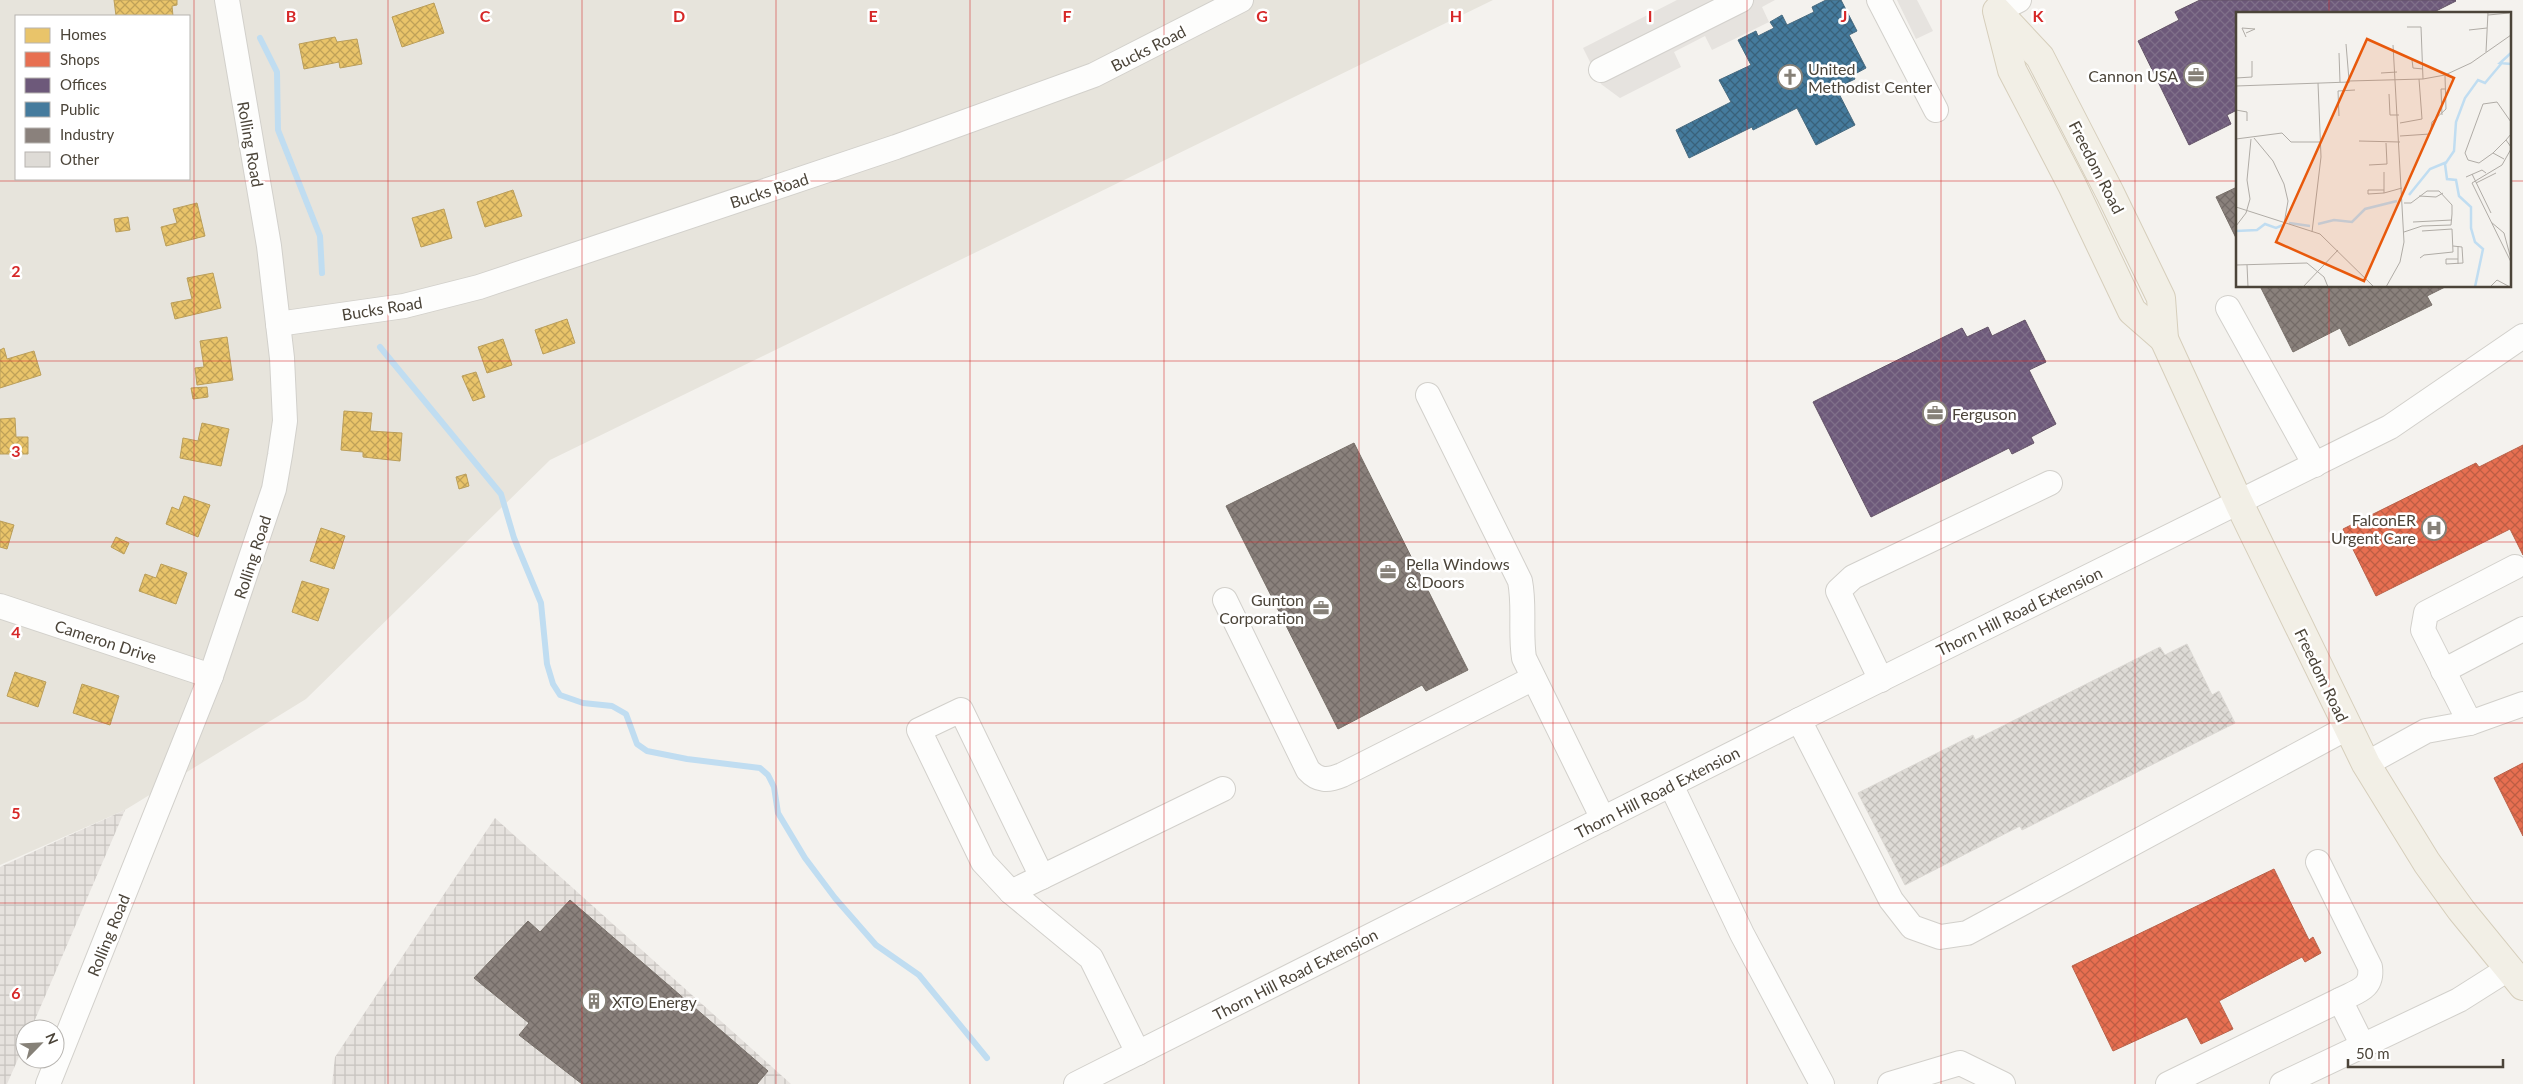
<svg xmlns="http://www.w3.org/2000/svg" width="2523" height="1084" viewBox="0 0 2523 1084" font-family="Lato,sans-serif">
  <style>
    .residential { fill: #e7e4dc; fill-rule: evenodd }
    .industrial { fill: url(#industrial-grid) }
    .parking { fill: #e6e3df }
    .homes { fill: url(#homes-cross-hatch); stroke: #ba9e5b }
    .shops { fill: url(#shops-cross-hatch); stroke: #b8624a }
    .offices { fill: url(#offices-cross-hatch); stroke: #635366 }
    .public { fill: url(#public-cross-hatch); stroke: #476a7f }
    .industry { fill: url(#industry-cross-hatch); stroke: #776f68 }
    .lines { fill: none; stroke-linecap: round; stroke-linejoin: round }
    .stream { stroke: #c0ddf1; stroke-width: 6 }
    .building { fill: url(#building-cross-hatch); stroke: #dcd9d4 }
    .minor-casing { stroke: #d2d0cb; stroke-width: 26 }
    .major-casing { stroke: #d6cebb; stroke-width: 30 }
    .minor { stroke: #fdfdfc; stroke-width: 24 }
    .major { stroke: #f2efe6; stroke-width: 28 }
    .grid { fill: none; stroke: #d62828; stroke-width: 1; stroke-opacity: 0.55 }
    .labels { text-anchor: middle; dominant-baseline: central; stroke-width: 5; stroke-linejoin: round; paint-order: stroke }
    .street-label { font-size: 16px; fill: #4b4439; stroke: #fff }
    .poi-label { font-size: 16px; fill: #4b4439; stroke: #fff; text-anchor: start }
    .inset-river { fill: none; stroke: #c0ddf1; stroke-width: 2.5 }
    .inset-road { fill: none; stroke: #b0aca6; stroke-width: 1 }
    .view { fill: #e8590c; fill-opacity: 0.15; stroke: #e8590c; stroke-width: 2.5 }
    .inset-edge { fill: none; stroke: #4b4439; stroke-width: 2.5 }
    .grid-label { font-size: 16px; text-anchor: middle; font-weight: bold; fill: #d62828; stroke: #fff; stroke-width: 5; stroke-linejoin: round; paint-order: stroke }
  </style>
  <defs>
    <pattern id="industrial-grid" width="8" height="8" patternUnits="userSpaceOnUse" patternTransform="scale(1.25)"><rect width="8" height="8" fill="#e6e2de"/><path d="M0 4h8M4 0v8" fill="none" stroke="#c7c3bf"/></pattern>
    <pattern id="homes-cross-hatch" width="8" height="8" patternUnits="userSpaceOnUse" patternTransform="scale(1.25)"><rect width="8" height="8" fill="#e9c46a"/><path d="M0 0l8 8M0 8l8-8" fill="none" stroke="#bfa158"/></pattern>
    <pattern id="shops-cross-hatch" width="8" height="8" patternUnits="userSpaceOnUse" patternTransform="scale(1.25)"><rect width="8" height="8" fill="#e76f51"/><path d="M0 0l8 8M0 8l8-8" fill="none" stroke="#bd5d44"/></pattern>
    <pattern id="offices-cross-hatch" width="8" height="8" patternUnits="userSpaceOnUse" patternTransform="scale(1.25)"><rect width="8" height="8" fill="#6d597a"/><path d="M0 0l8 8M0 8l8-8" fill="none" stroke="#7f6f89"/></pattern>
    <pattern id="public-cross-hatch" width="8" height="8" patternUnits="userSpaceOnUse" patternTransform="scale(1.25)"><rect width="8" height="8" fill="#457b9d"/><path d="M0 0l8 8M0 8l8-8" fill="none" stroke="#39617a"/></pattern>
    <pattern id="industry-cross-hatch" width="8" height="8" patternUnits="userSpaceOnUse" patternTransform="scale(1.25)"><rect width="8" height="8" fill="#8a817c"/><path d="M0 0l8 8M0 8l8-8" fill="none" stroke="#736b67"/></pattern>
    <pattern id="building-cross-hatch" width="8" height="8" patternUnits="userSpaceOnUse" patternTransform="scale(1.25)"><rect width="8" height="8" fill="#dedbd6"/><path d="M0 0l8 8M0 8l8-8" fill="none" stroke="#c0bdb8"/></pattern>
  </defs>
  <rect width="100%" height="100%" fill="#f4f2ee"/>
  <path class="residential" d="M0 0H1493L550 460 306 699 125 810 0 865ZM16 16H189V179H16Z"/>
  <g class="industrial">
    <path d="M125 810 31 1029H25V1043L7 1084H0V867Z"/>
    <path d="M495 818 791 1084H332L335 1057Z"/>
  </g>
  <g class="parking">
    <path d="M1677 0H1775L1762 7 1769 22 1712 50 1705 36 1674 52 1681 67 1620 98 1601 84 1583 48Z"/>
    <path d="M1897 0H1917L1933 31 1916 39Z"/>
  </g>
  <g class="homes">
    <path d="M114 0H177V5L172 6 173 16H116Z"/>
    <path d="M434 3 444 33 402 47 392 17Z"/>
    <path d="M335 37 337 42 357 39 362 64 340 68 339 62 304 69 299 44Z"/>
    <path d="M513 190 522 216 485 227 477 202Z"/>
    <path d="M197 203 205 236 166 246 161 227 177 223 173 209Z"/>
    <path d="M444 209 452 238 421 247 412 218Z"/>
    <path d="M128 217 130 230 116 232 114 219Z"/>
    <path d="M213 273 221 308 175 319 171 303 192 299 187 278Z"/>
    <path d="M567 319 575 343 543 354 535 330Z"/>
    <path d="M227 337 233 380 197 385 195 368 204 367 200 341Z"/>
    <path d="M503 339 512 365 487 373 478 347Z"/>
    <path d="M4 348 7 359 34 351 41 375 0 388V350Z"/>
    <path d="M476 372 485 397 473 401 462 376Z"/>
    <path d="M207 387 208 397 193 399 191 388Z"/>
    <path d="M344 411 372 413 370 431 402 433 400 461 363 457V452L341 450Z"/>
    <path d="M15 418 16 437H28V454H0V419Z"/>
    <path d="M202 423 229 429 221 466 180 458 183 438 198 441Z"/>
    <path d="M466 474 469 486 459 489 456 477Z"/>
    <path d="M184 496 210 505 198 537 166 524 172 507 179 510Z"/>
    <path d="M0 521 14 525 7 549 0 547Z"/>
    <path d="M321 528 345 536 334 569 310 561Z"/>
    <path d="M116 537 129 543 124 554 111 547Z"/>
    <path d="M161 564 187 573 176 604 139 591 145 574 156 578Z"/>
    <path d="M302 581 329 589 318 621 292 612Z"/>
    <path d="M15 672 46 682 38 707 7 696Z"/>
    <path d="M82 684 119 696 110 725 73 713Z"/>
  </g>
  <g class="shops">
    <path d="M2523 445V555L2510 529 2376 596 2343 529 2476 463 2479 467Z"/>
    <path d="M2523 763V836L2494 778Z"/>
    <path d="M2274 869 2309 940 2313 937 2321 953 2305 962 2302 957 2219 1001 2233 1029 2201 1044 2187 1017 2113 1051 2072 966Z"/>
  </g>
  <g class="offices">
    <path d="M2200 0H2455L2456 1 2430 14H2237V110L2227 115 2231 124 2189 145 2138 41 2179 20 2175 12Z"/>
    <path d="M2025 320 2046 362 2029 370 2056 424 2031 437 2034 443 2012 454 2009 448 1871 517 1813 402 1962 328 1967 337 1988 327 1992 336Z"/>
  </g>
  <path class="public" d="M1826 0H1841L1857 31 1849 35 1866 68 1853 75 1855 79 1836 88 1855 125 1816 145 1797 108 1753 130 1752 127 1689 158 1676 130 1731 102 1719 80 1751 65 1738 40 1756 31 1758 36 1774 28 1770 22 1782 15 1787 25 1814 12 1812 7Z"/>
  <g class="industry">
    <path d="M2237 187V240L2216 197Z"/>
    <path d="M2260 286H2447L2427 296 2432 305 2349 346 2340 328 2293 352Z"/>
    <path d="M1354 443 1468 670 1426 691 1422 685 1338 729 1226 506Z"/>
    <path d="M570 900 768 1071 757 1084H582L519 1035 529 1023 474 978 528 921 540 932Z"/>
  </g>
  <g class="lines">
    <g class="stream">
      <path d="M260 38 277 72 278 130 320 236 322 273"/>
      <path d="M380 347 501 494 514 538 541 603 547 664 553 684 560 695 583 703 612 706 626 714 637 744 647 751 687 759 760 768 768 775 774 787 778 813 805 858 835 898 876 945 919 975 987 1058"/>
    </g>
  </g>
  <path class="building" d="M2187 644 2212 695 2219 691 2235 723 2022 830 2020 826 1905 885 1858 793 1973 735 1975 740 2160 647 2165 655Z"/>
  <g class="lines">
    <defs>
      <g id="minor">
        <path d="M1879 0 1936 110"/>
        <path d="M1997 11 2019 0"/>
        <path d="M1601 70 1741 0"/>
        <path d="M2228 308 2315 465"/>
        <path d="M278 324 404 306 479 287 896 147 1094 75 1241 0"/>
        <path d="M1428 395 1520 581C1525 606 1520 632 1524 658L1603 819"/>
        <path d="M1225 600 1308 770C1318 781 1328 781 1342 775L1532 679"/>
        <path d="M0 606 211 676"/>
        <path d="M2443 671 2523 629"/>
        <path d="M1881 680 1838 591 1853 577 2050 483"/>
        <path d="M1799 720 1891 900 1912 927 1940 937 1967 933 2347 728"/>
        <path d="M2470 723 2423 630 2426 613 2515 567"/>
        <path d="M2366 764 2426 731 2470 723 2523 704"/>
        <path d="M1671 785 1742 934 1822 1084"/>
        <path d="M2318 862 2370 967C2373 989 2357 991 2340 1000"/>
        <path d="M1011 892 983 862 919 730 961 710 1042 877"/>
        <path d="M1138 1053 1091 958 1011 892 1223 789"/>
        <path d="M48 1084 211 676 274 489 280 455 285 421 282 358 269 246 227 0"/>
        <path d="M1076 1084 1799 720 2390 427 2523 336"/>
        <path d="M1890 1084 1960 1063 2003 1084"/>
        <path d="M2168 1084 2340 1000 2363 1046"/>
        <path d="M2282 1084 2459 1000 2508 969"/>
      </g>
      <g id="major">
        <path d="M1997 11 2040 57 2110 193 2161 298 2164 339 2239 503 2366 764 2427 863 2461 910 2523 986"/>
        <path d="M1998 15 2012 70 2072 185 2132 311 2164 339"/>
      </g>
    </defs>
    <use href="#minor" class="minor-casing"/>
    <use href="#major" class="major-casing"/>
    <use href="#minor" class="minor"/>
    <use href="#major" class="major"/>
  </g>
  <path class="grid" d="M194 0V1084M388 0V1084M582 0V1084M776 0V1084M970 0V1084M1164 0V1084M1359 0V1084M1553 0V1084M1747 0V1084M1941 0V1084M2135 0V1084M2329 0V14M0 181H2237M2509 181H2523M2329 286V1084M0 361H2523M0 542H2523M0 723H2523M0 903H2523"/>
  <defs>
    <symbol id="office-ring" viewBox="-11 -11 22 22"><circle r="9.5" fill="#fff" stroke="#868178" stroke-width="1.5"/><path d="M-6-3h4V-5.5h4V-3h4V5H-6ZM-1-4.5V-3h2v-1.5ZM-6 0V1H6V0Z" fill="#868178"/></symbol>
    <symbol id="church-ring" viewBox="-11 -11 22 22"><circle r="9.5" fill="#fff" stroke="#868178" stroke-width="1.5"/><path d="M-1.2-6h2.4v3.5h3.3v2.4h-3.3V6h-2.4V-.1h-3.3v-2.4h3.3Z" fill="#868178"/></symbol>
    <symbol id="hospital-ring" viewBox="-11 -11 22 22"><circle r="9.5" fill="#fff" stroke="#868178" stroke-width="1.5"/><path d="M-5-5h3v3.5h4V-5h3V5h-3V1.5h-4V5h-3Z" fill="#868178"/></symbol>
    <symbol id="building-ring" viewBox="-11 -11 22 22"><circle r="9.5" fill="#fff" stroke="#868178" stroke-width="1.5"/><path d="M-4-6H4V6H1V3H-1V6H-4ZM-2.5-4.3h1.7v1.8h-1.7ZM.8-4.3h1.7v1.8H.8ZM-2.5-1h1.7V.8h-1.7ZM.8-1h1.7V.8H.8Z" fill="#868178"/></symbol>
  </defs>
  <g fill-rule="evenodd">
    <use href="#office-ring" x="2182" y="61" width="28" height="28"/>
    <use href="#church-ring" x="1776" y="63" width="28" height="28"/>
    <use href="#office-ring" x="1921" y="399" width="28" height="28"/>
    <use href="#hospital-ring" x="2420" y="514" width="28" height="28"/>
    <use href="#office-ring" x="1374" y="558" width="28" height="28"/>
    <use href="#office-ring" x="1307" y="594" width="28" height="28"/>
    <use href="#building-ring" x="580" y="987" width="28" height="28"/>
  </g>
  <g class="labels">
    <g class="street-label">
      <text transform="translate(1148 48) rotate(-27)">Bucks Road</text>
      <text transform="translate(251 144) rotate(80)">Rolling Road</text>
      <text transform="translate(2097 167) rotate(63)">Freedom Road</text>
      <text transform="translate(769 190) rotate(-18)">Bucks Road</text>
      <text transform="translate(382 308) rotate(-9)">Bucks Road</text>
      <text transform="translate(252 557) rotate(-72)">Rolling Road</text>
      <text transform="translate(2019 611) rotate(-26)">Thorn Hill Road Extension</text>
      <text transform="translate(106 641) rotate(18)">Cameron Drive</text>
      <text transform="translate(2322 675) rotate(64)">Freedom Road</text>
      <text transform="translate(1657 792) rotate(-27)">Thorn Hill Road Extension</text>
      <text transform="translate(108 935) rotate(-68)">Rolling Road</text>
      <text transform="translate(1295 974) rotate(-27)">Thorn Hill Road Extension</text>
    </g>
    <g class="poi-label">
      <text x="1808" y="68">United<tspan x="1808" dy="18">Methodist Center</tspan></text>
      <text x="2178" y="75" text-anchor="end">Cannon USA</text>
      <text x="1952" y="413">Ferguson</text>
      <text x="2416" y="519" text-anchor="end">FalconER<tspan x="2416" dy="18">Urgent Care</tspan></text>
      <text x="1406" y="563">Pella Windows<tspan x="1406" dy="18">&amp; Doors</tspan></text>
      <text x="1304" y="599" text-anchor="end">Gunton<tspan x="1304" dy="18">Corporation</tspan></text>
      <text x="612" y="1001">XTO Energy</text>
    </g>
  </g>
  <g transform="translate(2236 12)">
    <rect width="275" height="275" fill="#f4f2ee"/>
    <path class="inset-river" d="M275 41 264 51 275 52M173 183 194 157 211 150M53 211 74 214M82 212 98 208 116 210 129 197 161 189M0 219 21 218 29 212 40 216 47 213M239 275 247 237 239 230 235 216V195L223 184 220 168 211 167 209 152 218 139 220 110 229 86 242 68 249 71 265 52"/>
    <path class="inset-road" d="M252 3 273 1M171 15H185L187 67M233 18 251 16M10 21 19 17 6 16 10 25M110 32 113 68M250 40 252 0M103 41 104 70M176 48 177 56 187 57M145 61 161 60M0 66 16 65V49M113 69 187 67 209 63 235 51 275 23M0 74 114 70M153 82 154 103H163M0 98 11 100V109M206 103 205 77H210M103 104 102 79 119 78M164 111 186 107 183 67M275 122 270 128 275 135M164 124 194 122 196 110 210 97 209 64M18 126 37 149 48 172 52 189 48 212M0 127 46 121 55 130H84M123 129 164 130M275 137 266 153 236 171 275 250M257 141 270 128M268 147 257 141 243 151 232 148 229 141 247 92 261 90 275 110M133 153 151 152 150 131M148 160V181L166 176M236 162 255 201M230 165 246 158 250 161M240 171 260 161M132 178V182L148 181M132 178H148M183 184 200 185 207 181M168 191H175L191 179H203L216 193V202L215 213 186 214 168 220M0 195 84 222 138 275M177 210 216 208M255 210 268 221 275 247M0 214 10 201 14 187 11 168 15 127M76 220 85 145 82 71M217 234 226 235 227 251 210 252V247H222M222 234V252M184 246 188 243 217 240 216 217 186 219M0 253 71 251 88 265 92 275M11 253 12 275M67 275 102 238M150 275 164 250 168 230 157 33M254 275 261 268 274 275"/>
    <path class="view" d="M131 27 218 66 128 269 40 230Z"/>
    <rect width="275" height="275" class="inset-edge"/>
  </g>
  <g class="grid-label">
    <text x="291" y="22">B</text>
    <text x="485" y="22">C</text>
    <text x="679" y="22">D</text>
    <text x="873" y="22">E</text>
    <text x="1067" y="22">F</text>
    <text x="1262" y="22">G</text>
    <text x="1456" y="22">H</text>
    <text x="1650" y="22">I</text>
    <text x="1844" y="22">J</text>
    <text x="2038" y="22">K</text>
    <text x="16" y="277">2</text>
    <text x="16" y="457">3</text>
    <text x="16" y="638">4</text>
    <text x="16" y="819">5</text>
    <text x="16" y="999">6</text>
  </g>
  <rect x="15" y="15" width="175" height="165" fill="#ffffff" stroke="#b7b4b0"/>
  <rect x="25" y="28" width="25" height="15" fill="#e9c46a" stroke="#b7b4b0"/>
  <text x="60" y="40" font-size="15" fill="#4b4439">Homes</text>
  <rect x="25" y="52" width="25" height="15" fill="#e76f51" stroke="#b7b4b0"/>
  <text x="60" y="65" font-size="15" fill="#4b4439">Shops</text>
  <rect x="25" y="78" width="25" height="15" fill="#6d597a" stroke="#b7b4b0"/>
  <text x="60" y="90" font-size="15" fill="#4b4439">Offices</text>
  <rect x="25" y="102" width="25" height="15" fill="#457b9d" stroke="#b7b4b0"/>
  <text x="60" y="115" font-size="15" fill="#4b4439">Public</text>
  <rect x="25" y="128" width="25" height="15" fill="#8a817c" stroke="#b7b4b0"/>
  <text x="60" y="140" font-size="15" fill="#4b4439">Industry</text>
  <rect x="25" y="152" width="25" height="15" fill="#dedbd6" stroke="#b7b4b0"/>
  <text x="60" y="165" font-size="15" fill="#4b4439">Other</text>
  <g transform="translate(40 1044) rotate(66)"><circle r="24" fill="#ffffff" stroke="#b7b4b0"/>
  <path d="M0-4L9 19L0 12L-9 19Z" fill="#868178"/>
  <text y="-8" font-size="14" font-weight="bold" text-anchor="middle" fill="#4b4439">N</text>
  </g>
  <path d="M2348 1059v8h155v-8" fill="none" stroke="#4b4439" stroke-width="2.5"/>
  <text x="2356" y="1059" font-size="15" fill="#4b4439" stroke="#ffffff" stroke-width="4" paint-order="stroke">50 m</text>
</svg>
